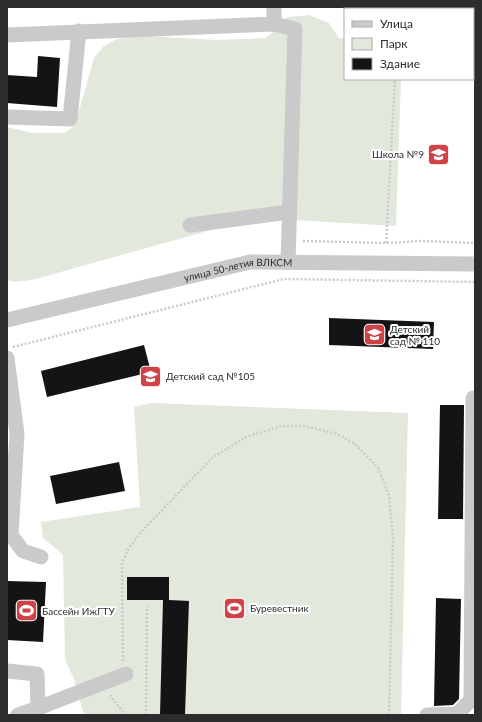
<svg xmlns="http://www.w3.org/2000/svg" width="482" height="722" viewBox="0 0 482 722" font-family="Lato,sans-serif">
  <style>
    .green { fill: #e2e9dc }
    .building { fill: #141414 }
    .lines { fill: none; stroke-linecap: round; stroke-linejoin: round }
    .path { stroke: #cacaca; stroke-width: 2.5; stroke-dasharray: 2 2; stroke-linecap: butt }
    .minor { stroke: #cacaca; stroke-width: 15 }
    .labels { text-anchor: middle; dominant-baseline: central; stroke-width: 4; stroke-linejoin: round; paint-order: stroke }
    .poi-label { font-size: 10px; fill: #2d2d2d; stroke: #fff; text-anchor: start }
    .street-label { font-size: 10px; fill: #2d2d2d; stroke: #fff }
  </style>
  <rect width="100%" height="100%" fill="#fff"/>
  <g class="green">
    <path d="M309 15 329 23 339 38H345V79H401L396 226 240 217 211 230 32 280 14 282 7 280V127L33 133H65L75 125 94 58 104 46 115 40 132 35 217 40 265 38 280 27 287 17Z"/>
    <path d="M151 403 408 413 401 715H84L74 679 65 660 63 555 43 538 41 522 140 507 134 407Z"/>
  </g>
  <g class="building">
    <path d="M38 56 60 58 57 107 7 103V75L37 77Z"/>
    <path d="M329 318 434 322 433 349 329 345Z"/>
    <path d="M144 345 151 372 47 397 41 371Z"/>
    <path d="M440 405H464L463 519H438Z"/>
    <path d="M119 462 125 491 56 504 50 476Z"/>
    <path d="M127 577H169V600L189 601 185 715H160L163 600H127Z"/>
    <path d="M7 581 46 582 43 642 7 640Z"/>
    <path d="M436 598 461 599 459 699 453 705 434 706Z"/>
  </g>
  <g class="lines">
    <g class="path">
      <path d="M399 9V7"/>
      <path d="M418 9V7"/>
      <path d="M473 28 475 29"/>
      <path d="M303 241 386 243 421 241 475 243"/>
      <path d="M386 243 395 79"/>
      <path d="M13 347 284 279 475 282"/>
      <path d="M123 661 122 563 128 549 142 531 212 458 246 437 282 426H304L337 434 355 444 378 468 389 496 393 537 389 715"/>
      <path d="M110 695 125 715"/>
      <path d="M146 715 147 606"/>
    </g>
    <g class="minor">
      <path d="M274 24 295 29 288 262"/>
      <path d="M7 35 274 24V7"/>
      <path d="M7 117 70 119 79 31"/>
      <path d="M190 225 289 212"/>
      <path id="s1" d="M7 320 250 262 475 264"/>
      <path d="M7 358 17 434 11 535 23 551 41 557"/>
      <path d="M7 671 37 674 38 708 18 715"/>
      <path d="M38 708 126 674"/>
      <path d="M427 715 457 714 471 700 473 398"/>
    </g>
  </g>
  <defs>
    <symbol id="school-square" viewBox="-11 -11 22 22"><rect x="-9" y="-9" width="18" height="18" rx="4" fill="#d14246" stroke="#fff"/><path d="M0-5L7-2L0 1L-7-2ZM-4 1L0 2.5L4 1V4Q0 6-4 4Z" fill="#fff"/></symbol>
    <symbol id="stadium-square" viewBox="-11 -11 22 22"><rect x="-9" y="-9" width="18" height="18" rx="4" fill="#d14246" stroke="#fff"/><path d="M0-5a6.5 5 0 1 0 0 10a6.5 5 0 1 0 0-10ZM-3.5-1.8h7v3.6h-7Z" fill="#fff"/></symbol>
  </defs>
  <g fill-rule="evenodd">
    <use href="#school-square" x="426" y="142" width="25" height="25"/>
    <use href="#school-square" x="362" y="322" width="25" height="25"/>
    <use href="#school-square" x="138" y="364" width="25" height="25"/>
    <use href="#stadium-square" x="222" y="596" width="25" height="25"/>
    <use href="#stadium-square" x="14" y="598" width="25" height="25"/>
  </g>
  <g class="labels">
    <g class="poi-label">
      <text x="424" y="154" text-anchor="end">Школа №9</text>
      <text x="390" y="329">Детский<tspan x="390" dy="12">сад № 110</tspan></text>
      <text x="166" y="376">Детский сад №105</text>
      <text x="250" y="608">Буревестник</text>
      <text x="42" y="611">Бассейн ИжГТУ</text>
    </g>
    <g class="street-label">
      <text stroke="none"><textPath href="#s1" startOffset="237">улица 50-летия ВЛКСМ</textPath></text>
    </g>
  </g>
  <rect width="482" height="722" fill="none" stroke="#2d2d2d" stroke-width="16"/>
  <rect x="344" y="8" width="130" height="72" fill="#ffffff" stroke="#ababab"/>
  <rect x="352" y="21" width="20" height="6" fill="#cacaca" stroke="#ababab"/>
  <text x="380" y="28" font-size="12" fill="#2d2d2d">Улица</text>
  <rect x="352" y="38" width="20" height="12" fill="#e2e9dc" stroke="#ababab"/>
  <text x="380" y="48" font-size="12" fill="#2d2d2d">Парк</text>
  <rect x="352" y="58" width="20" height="12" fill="#141414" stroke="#ababab"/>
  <text x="380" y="68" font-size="12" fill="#2d2d2d">Здание</text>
</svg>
